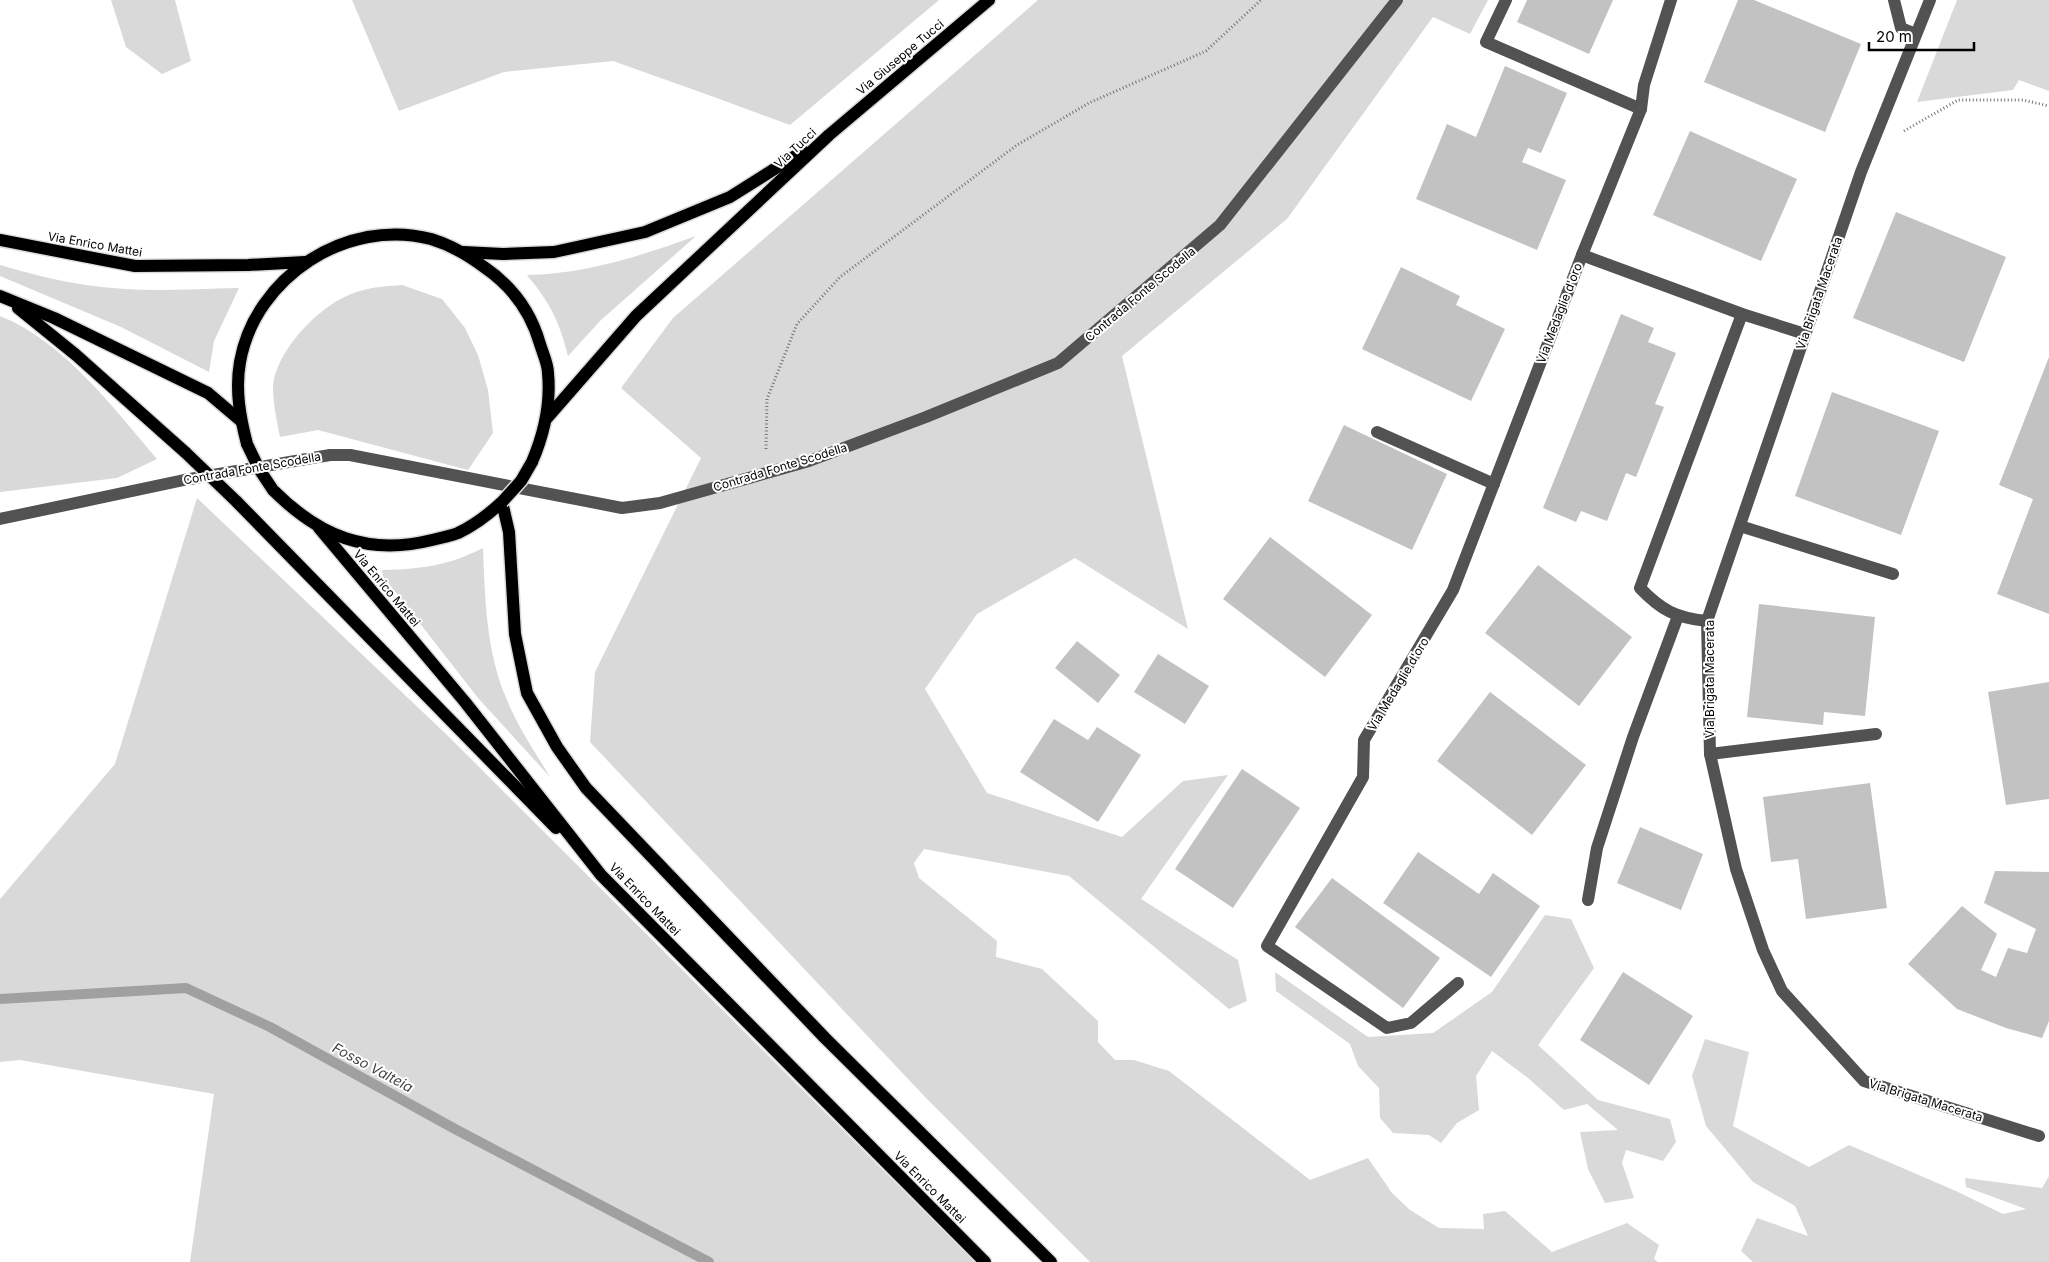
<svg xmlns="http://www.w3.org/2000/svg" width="2049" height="1262" viewBox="0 0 2049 1262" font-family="Inter,sans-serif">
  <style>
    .green { fill: #d9d9d9 }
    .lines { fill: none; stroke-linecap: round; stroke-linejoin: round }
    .stream { stroke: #a0a0a0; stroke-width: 10 }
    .building { fill: #c2c2c2 }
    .major-casing { stroke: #dbdbdb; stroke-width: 15 }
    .path { stroke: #747474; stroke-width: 3; stroke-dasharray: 1 2.5; stroke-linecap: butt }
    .minor { stroke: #525252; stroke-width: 12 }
    .major { stroke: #000; stroke-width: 12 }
    .major-bridge-casing { stroke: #dbdbdb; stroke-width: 15; stroke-linecap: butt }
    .major-bridge { stroke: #000; stroke-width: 12 }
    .labels { text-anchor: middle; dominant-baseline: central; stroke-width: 4; stroke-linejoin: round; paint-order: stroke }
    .street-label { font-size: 12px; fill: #000; stroke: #fff }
    .water-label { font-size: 14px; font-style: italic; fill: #414141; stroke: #fff }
  </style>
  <rect width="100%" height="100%" fill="#fff"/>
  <g class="green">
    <path d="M111 0H175L191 61 162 74 126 47Z"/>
    <path d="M352 0H939L790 125 714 97 613 61 504 72 399 111Z"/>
    <path d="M1038 0H1488L1470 34 1433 17 1287 219 1122 356 1188 629 1075 558 977 614 925 689 987 793 1122 837 1183 781 1228 775 1141 899 1238 960 1247 1001 1229 1009 1069 876 924 849 914 863 919 878 997 941 996 957 1042 969 1098 1021V1042L1115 1060H1134L1169 1071 1310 1180 1368 1158 1392 1193 1410 1210 1439 1228 1484 1229 1483 1214 1505 1211 1552 1252 1627 1223 1659 1245 1654 1259 1658 1262H1090L926 1098 590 742 595 672 701 458 621 388 673 318Z"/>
    <path d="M1957 0H2049V91L2019 80 2013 90 1917 102Z"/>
    <path d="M696 236 601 320 568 356C559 320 550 303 527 275 585 274 641 256 696 236Z"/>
    <path d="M0 265C28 273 57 281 86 285 136 293 188 289 239 288L214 341 209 372 121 327 0 276Z"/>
    <path d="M402 285 442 299 465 328 478 355 488 390 493 433 468 470 318 430 280 437C277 421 273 404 273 387 276 349 324 300 360 291 373 287 388 286 402 285Z"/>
    <path d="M0 316C65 342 113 408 157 459L117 478 0 492Z"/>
    <path d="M197 498 446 734 975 1262H190L214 1094 20 1060 0 1062V899L115 764Z"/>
    <path d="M483 548C485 599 486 652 507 700 518 727 535 752 550 777L478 698 383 576 382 570C422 569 447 566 483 548Z"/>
    <path d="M1545 915 1571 919 1594 968 1538 1045 1598 1100 1670 1119 1676 1142 1663 1161 1626 1150 1622 1163 1634 1198 1605 1203 1588 1169 1580 1132 1618 1130 1587 1104 1564 1110 1528 1078 1492 1051 1476 1076 1479 1110 1457 1123 1441 1143 1429 1135 1393 1133 1380 1118 1379 1088 1358 1066 1350 1044 1276 991 1275 972 1368 1037 1433 1033 1492 992Z"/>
    <path d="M1705 1039 1749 1052 1733 1126 1809 1167 1849 1145 1956 1191 2003 1214 2026 1209 1966 1187 1965 1178 2042 1188 2049 1176V1262H1753L1741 1251 1757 1218 1808 1236 1795 1206 1753 1182 1706 1126 1692 1076Z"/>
  </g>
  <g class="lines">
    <path class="stream" d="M0 999 186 988 270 1027 455 1129 709 1262"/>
  </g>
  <g class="building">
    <path d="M1527 0H1613L1589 54 1517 22Z"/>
    <path d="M1738 0H1754L1861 44 1825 132 1704 82Z"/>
    <path d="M1505 66 1567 93 1541 153 1528 148 1522 162 1566 180 1537 250 1416 199 1447 124 1476 137Z"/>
    <path d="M1690 131 1797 179 1761 261 1653 215Z"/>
    <path d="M1896 212 2006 257 1964 362 1853 318Z"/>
    <path d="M1401 267 1460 296 1456 305 1505 329 1471 401 1362 349Z"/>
    <path d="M1621 314 1654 328 1648 342 1676 353 1655 404 1664 407 1636 477 1626 473 1607 521 1581 511 1576 522 1543 508Z"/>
    <path d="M2049 357V614L1997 594 2033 499 1999 485Z"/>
    <path d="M1832 392 1939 431 1901 535 1795 496Z"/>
    <path d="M1344 425 1447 474 1412 550 1308 501Z"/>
    <path d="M1270 537 1372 615 1325 677 1223 599Z"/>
    <path d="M1538 565 1632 637 1579 706 1485 633Z"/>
    <path d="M1759 604 1875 617 1865 716 1824 712 1823 725 1747 717Z"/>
    <path d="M1077 641 1120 675 1098 703 1055 668Z"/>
    <path d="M1158 654 1209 686 1185 724 1134 692Z"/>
    <path d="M2049 682V799L2006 805 1988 692Z"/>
    <path d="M1490 692 1586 765 1532 835 1437 761Z"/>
    <path d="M1054 719 1088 740 1097 727 1141 755 1098 822 1020 772Z"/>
    <path d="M1242 769 1300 808 1233 908 1175 869Z"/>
    <path d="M1870 783 1887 908 1806 919 1798 859 1771 862 1763 797Z"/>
    <path d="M1640 827 1703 854 1681 910 1617 883Z"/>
    <path d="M1418 852 1479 894 1493 873 1540 906 1491 977 1383 903Z"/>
    <path d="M1995 871 2049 872V1021L2042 1038 2006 1028 1957 1009 1908 964 1962 906 1997 934 1981 970 1996 977 2008 948 2027 953 2036 929 1984 903Z"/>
    <path d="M1332 878 1440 958 1403 1008 1295 927Z"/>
    <path d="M1623 972 1693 1016 1649 1085 1580 1040Z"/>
  </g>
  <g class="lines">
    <defs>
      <g id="major">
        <path d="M0 240 135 266 248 265 305 262"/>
        <path d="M463 252 503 254 554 252 645 232 730 197 803 151"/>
        <path d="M0 296 54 318 208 393 241 421"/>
        <path d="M18 308 76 355 186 453"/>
        <path d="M547 418 636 316 829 135 989 0"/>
        <path d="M247 444C240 417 235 390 240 362 255 277 347 217 431 239 451 245 468 255 484 267 512 286 531 312 540 344 543 354 548 364 548 373 551 404 544 434 532 462"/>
        <path d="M273 490C319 536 367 556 432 540 441 538 450 536 458 533 475 525 489 514 502 502L509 532 515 634 527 693 557 747 586 788 825 1038 1051 1262"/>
        <path d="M236 501 556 828"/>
        <path d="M319 528 465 702 601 875 985 1262"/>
      </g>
    </defs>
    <use href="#major" class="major-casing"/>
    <g class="path">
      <path d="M1904 131 1958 100H2023L2049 106"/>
      <path d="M766 449 767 399 797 324 840 277 1017 145 1089 103 1206 51 1261 0"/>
    </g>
    <g class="minor">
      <path d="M1506 0 1486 42 1641 109"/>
      <path d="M1894 0 1901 28 1916 34"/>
      <path d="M1930 0 1861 172 1707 621 1710 754 1736 869 1763 950 1782 991 1864 1081 2039 1136"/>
      <path d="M1582 255 1742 314 1805 334"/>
      <path d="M1377 432 1494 484"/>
      <path d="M0 519 184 480 330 455H350L622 508 660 503 809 461 926 417 1058 363 1220 225 1397 0"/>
      <path d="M1740 526 1893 574"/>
      <path d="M1707 621C1676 618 1661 610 1640 588L1742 314"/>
      <path d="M1710 754 1876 734"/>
      <path d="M1588 900 1597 848 1633 737 1678 616"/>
      <path d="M1458 983 1411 1023 1387 1028 1267 946 1363 777 1364 740 1453 590 1582 255 1641 109 1644 85 1671 0"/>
    </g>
    <use href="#major" class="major"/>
    <defs>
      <g id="major-bridge">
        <path d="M247 444 259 469 273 490"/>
        <path d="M186 453 236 501"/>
        <path d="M502 502 521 481 532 462"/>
      </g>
    </defs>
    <use href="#major-bridge" class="major-bridge-casing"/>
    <use href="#major-bridge" class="major-bridge"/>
  </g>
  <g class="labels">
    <g class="street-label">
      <text transform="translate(900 57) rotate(-40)">Via Giuseppe Tucci</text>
      <text transform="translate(795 148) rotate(-43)">Via Tucci</text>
      <text transform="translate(95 244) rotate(10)">Via Enrico Mattei</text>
      <text transform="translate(1819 293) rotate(-71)">Via Brigata Macerata</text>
      <text transform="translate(1140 294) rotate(-40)">Contrada Fonte Scodella</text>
      <text transform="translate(1559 313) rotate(-69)">Via Medaglie d'oro</text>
      <text transform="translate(780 467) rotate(-17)">Contrada Fonte Scodella</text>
      <text transform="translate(252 468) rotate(-10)">Contrada Fonte Scodella</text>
      <text transform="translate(387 588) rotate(50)">Via Enrico Mattei</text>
      <text transform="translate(1709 679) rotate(-90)">Via Brigata Macerata</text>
      <text transform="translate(1398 684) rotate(-59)">Via Medaglie d'oro</text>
      <text transform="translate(645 899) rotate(46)">Via Enrico Mattei</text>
      <text transform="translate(1926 1100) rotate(17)">Via Brigata Macerata</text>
      <text transform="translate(930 1187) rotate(45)">Via Enrico Mattei</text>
    </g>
    <g class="water-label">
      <text transform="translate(373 1067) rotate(28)">Fosso Valteia</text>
    </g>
  </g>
  <path d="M1869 42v8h105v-8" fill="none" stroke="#000000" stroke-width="2.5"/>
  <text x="1876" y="42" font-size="15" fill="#000000" stroke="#ffffff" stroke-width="4" paint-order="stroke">20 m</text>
</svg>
